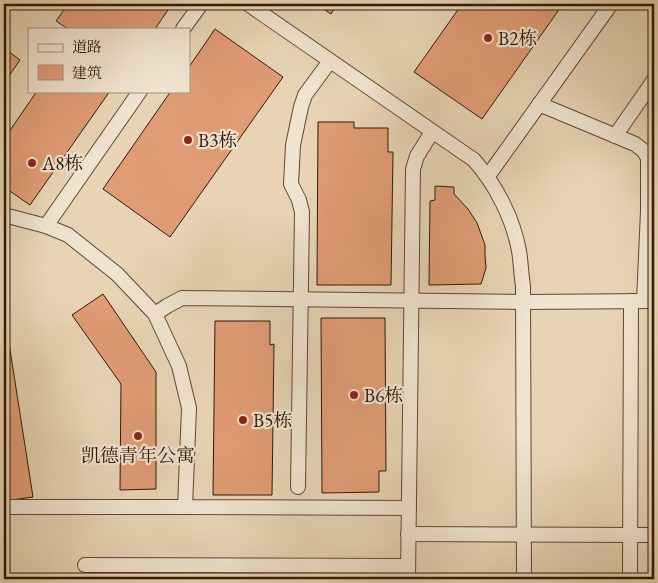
<svg xmlns="http://www.w3.org/2000/svg" width="658" height="583" viewBox="0 0 658 583" font-family="'EB Garamond','Noto Serif SC',serif">
  <style>
    .building { fill: #e09c75; stroke: #2f1a07 }
    .lines { fill: none; stroke-linecap: round; stroke-linejoin: round }
    .minor-casing { stroke: #5d4832; stroke-width: 16 }
    .minor { stroke: #f0e3cf; stroke-width: 14 }
    .poi-dot { fill: #8f2418; stroke: #f0e3cf; stroke-width: 2 }
    .labels { text-anchor: middle; dominant-baseline: central; stroke-width: 4.5; stroke-linejoin: round; paint-order: stroke }
    .poi-label { font-size: 19px; fill: #2f1a07; stroke: #f0e3cf; text-anchor: start }
  </style>
  <rect width="100%" height="100%" fill="#e8d4b5"/>
  <filter id="stains"><feTurbulence type="fractalNoise" baseFrequency=".004" numOctaves="4"/><feColorMatrix values="0 0 0 0 .2 0 0 0 0 .09 0 0 0 0 .02 0 0 0 .5 -.17"/></filter>
  <radialGradient id="worn" r=".72"><stop offset=".6" stop-color="#630" stop-opacity="0"/><stop offset="1" stop-color="#630" stop-opacity=".3"/></radialGradient>
  <g class="building">
    <path d="M68 4H172L155 29H68L56 21Z"/>
    <path d="M316 4H337L331 14Z"/>
    <path d="M462 4H563L482 119 414 72Z"/>
    <path d="M215 29 283 77 170 237 103 189 171 91H189V67Z"/>
    <path d="M4 48 20 60 4 83Z"/>
    <path d="M37 91H110L30 205 4 187V139Z"/>
    <path d="M318 122H354V128H388V152H393L391 285H317Z"/>
    <path d="M435 186 454 187V194L468 209 477 223 485 245V256L486 268 481 284 429 285 430 201 435 200Z"/>
    <path d="M103 294 156 372V489L120 490 121 384 72 315Z"/>
    <path d="M4 311 33 497 4 501Z"/>
    <path d="M321 318H385L386 471H379V492L322 493Z"/>
    <path d="M215 321H270V345L274 344 272 495H213Z"/>
  </g>
  <g class="lines">
    <defs>
      <g id="minor">
        <path d="M248 4 474 160C496 185 513 218 519 251 521 262 521 274 523 286L524 579"/>
        <path d="M183 29 201 4"/>
        <path d="M539 104 635 144 644 151 648 158V211"/>
        <path d="M615 136 654 80"/>
        <path d="M488 176 611 4"/>
        <path d="M4 215 46 226 68 235 117 274 155 314 179 366 189 408 185 507 409 508"/>
        <path d="M46 226 140 91"/>
        <path d="M644 301 648 211H654"/>
        <path d="M155 314 167 306 182 298 523 302 654 301"/>
        <path d="M298 487 302 212 299 200 291 184 293 145 301 107 305 95 330 61"/>
        <path d="M4 507H185"/>
        <path d="M408 534 654 535"/>
        <path d="M85 565 408 566"/>
        <path d="M408 579 413 169 417 156 432 132"/>
        <path d="M630 579 631 301"/>
      </g>
    </defs>
    <use href="#minor" class="minor-casing"/>
    <use href="#minor" class="minor"/>
  </g>
  <g class="poi-dot">
    <circle cx="488" cy="38" r="5"/>
    <circle cx="188" cy="140" r="5"/>
    <circle cx="32" cy="163" r="5"/>
    <circle cx="354" cy="395" r="5"/>
    <circle cx="243" cy="420" r="5"/>
    <circle cx="138" cy="436" r="5"/>
  </g>
  <g class="labels">
    <g class="poi-label">
      <text x="498" y="38">B2栋</text>
      <text x="198" y="140">B3栋</text>
      <text x="42" y="163">A8栋</text>
      <text x="364" y="395">B6栋</text>
      <text x="253" y="420">B5栋</text>
      <text x="138" y="455" text-anchor="middle">凯德青年公寓</text>
    </g>
  </g>
  <rect width="658" height="583" fill="none" stroke="#e8d4b5" stroke-width="20"/>
  <rect x="5" y="5" width="648" height="573" fill="none" stroke="#2f1a07" stroke-width="2.5"/>
  <rect x="10" y="10" width="638" height="563" fill="none" stroke="#2f1a07"/>
  <rect x="28" y="28" width="162" height="65" fill="#f0e3cf" stroke="#a3937f"/>
  <rect x="38" y="44" width="25" height="8" fill="#f0e3cf" stroke="#a3937f"/>
  <text x="72" y="52" font-size="15" fill="#2f1a07">道路</text>
  <rect x="38" y="65" width="25" height="15" fill="#e09c75" stroke="#a3937f"/>
  <text x="72" y="78" font-size="15" fill="#2f1a07">建筑</text>
  <rect width="100%" height="100%" filter="url(#stains)"/>
  <rect width="100%" height="100%" fill="url(#worn)"/>
</svg>
